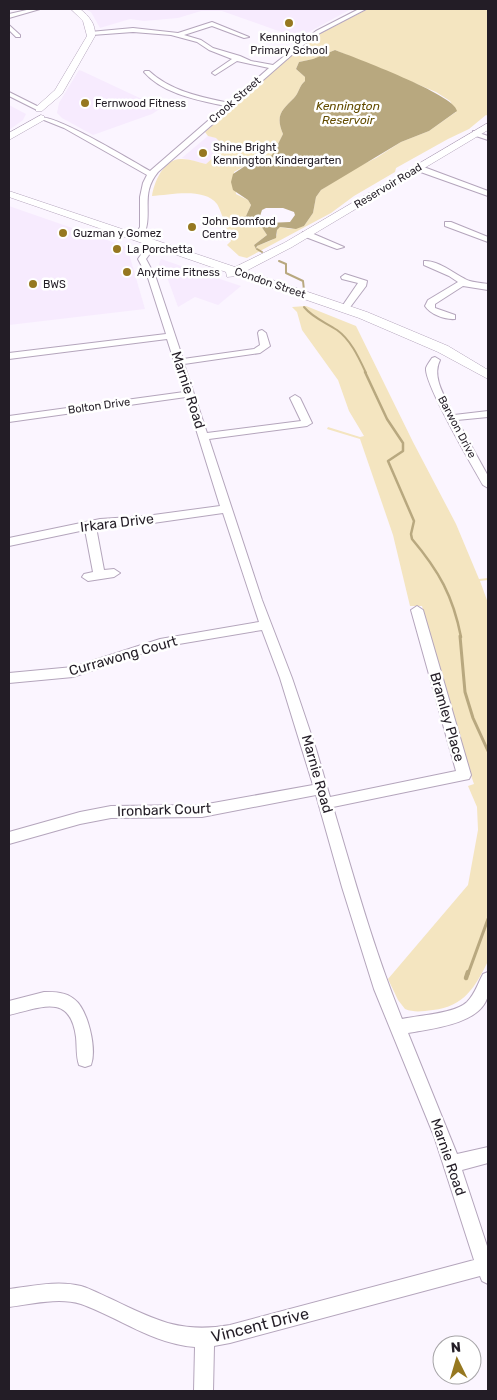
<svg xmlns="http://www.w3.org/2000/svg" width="497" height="1400" viewBox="0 0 497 1400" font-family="Rubik,sans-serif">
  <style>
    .built { fill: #f7ebfe }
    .green { fill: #f4e5c0; fill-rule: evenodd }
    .water { fill: #b8a87f; fill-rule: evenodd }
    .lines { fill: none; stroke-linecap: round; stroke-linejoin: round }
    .stream-far3 { stroke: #b8a87f; stroke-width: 2 }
    .stream-far2 { stroke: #b8a87f; stroke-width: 2.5 }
    .stream-far1 { stroke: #b8a87f; stroke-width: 3 }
    .stream { stroke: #b8a87f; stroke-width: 4.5 }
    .street-casing { stroke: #b4a5bc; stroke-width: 2 }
    .secondary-casing { stroke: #b4a5bc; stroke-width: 1 }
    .street { fill: #fff; fill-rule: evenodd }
    .secondary { fill: #fff; fill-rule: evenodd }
    .poi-dot { fill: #967820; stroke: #fff; stroke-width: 2 }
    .labels { text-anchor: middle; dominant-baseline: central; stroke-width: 5; stroke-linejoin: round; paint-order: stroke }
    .far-poi-label { font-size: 11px; fill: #231d26; stroke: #fff; text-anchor: start }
    .far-street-label { font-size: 11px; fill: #231d26; stroke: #fff }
    .far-water-label { font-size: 12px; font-style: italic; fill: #634c00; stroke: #fff }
    .street-label { font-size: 14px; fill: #231d26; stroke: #fff }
    .near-street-label { font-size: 16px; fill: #231d26; stroke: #fff }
  </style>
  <rect width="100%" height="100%" fill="#fbf5ff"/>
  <g class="built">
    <path d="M84 9H351L298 38 222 11H201L178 18 144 21 130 19 100 28 91 12Z"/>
    <path d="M79 70 82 71 161 108 152 114 93 135 62 118 57 113 59 103Z"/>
    <path d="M9 105 26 114 23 120 9 130Z"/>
    <path d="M208 136 217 138 225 147 206 164 182 158Z"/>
    <path d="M9 206 127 247 145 309 9 325Z"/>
    <path d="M161 259 193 270 241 286 218 305 195 297 178 307 167 277 160 269 159 264Z"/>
  </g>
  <g class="green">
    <path d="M368 9H488V116L486 115 469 129 448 139 396 168 395 172 354 196 331 213 247 258 239 256 227 245 231 241C228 233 221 210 217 204 204 187 170 195 152 196 154 182 164 158 182 159 190 159 198 162 206 164L225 147 216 138 208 136 205 132 310 39ZM335 50 436 92 450 101 456 112 429 131 401 142 376 158 355 168 321 190 316 197 313 213 304 226 291 229 280 227 277 230V235L272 240 257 246V249L254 245 267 235 261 226H253L241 222V219L246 216 251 205 248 200 236 194 234 172 251 162 268 160 274 152 283 134C275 115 282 110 294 98 299 93 299 86 305 81V77L296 69 299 62 313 59Z"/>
    <path d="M306 306 356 326 413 442 456 524 479 579 488 578V580L480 581 488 603V961C476 986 464 1007 433 1010 423 1011 415 1013 405 1009L398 1000 388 979 468 885 478 830 477 807 468 786 474 784 453 724 422 606H410L393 535 360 439 327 429 328 427 360 437 364 436 349 411 338 380 302 330 297 312 292 307Z"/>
  </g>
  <path class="water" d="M335 50C353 57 456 95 457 111L429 131 401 142 321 190 316 197 313 213 304 226 296 229 280 227 277 230 276 238 257 246 256 249 254 245 267 235 261 226H252L241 222V219L246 216 251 205 248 200 233 190 231 182 233 174 251 162 268 160 274 152 283 134C275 115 282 110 294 98 299 93 299 86 305 81V77L296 69 299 62 313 59ZM266 208H283L294 212 295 215 290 222 268 223 259 219 262 210Z"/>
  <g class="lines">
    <g class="stream-far3">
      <path d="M257 249 262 252"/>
      <path d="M279 261 286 264V273L303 281 304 290"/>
      <path d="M304 307C313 318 325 322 337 330 351 340 359 358 366 373"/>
    </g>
    <path class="stream-far2" d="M365 372 387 419 403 443V451L388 461 414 521 411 534 412 539C439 571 453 596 461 637"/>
    <g class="stream-far1">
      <path d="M460 636 465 692 473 718 488 751"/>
      <path d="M468 974 488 919"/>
    </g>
    <path class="stream" d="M466 978 468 972"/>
    <defs>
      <g id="street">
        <path d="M31 9H40L9 18V14Z"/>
        <path d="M359 9H366L320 33 302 46 158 172C138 196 156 216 141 240L134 238 140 227V197L143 183 147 175 64 128 39 118C50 111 134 162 150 171L225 106C198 100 163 94 144 72L145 71H149C170 91 201 97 229 103L269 68 237 61 215 75 212 73 213 72 232 59 209 50 197 42 171 35 133 32 92 35 90 32 133 28 178 33 212 22 249 37 244 38 212 26 184 35 201 40 213 48 240 56 251 61 273 65 316 31Z"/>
        <path d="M9 25 20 35V37H16L9 30Z"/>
        <path d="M9 92 41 108 42 109 37 110 9 96Z"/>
        <path d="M473 131 488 136V140L473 135Z"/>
        <path d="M415 166H421L488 191V196L415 170Z"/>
        <path d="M445 222H451L488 237V242L445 226Z"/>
        <path d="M303 232H309L344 247 337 249 303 236Z"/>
        <path d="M147 246 154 248 146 259 156 278 183 359 254 349 260 345 258 333 259 331 262 330 266 333 270 346 260 353 184 364 207 433 301 421 290 398 295 395 300 398 312 423 307 426 209 439 262 600 292 678 316 749 330 797 456 771 411 610 417 606 423 610 471 775 469 779 464 780 333 807C354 878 374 950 402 1019 419 1015 454 1014 467 1002 475 994 478 983 483 974L488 972C488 979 490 988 488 995 482 1024 431 1029 408 1033L457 1154 488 1147V1163L462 1170 488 1249V1284L482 1281 480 1276 230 1343 214 1346 213 1391H194L195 1347C153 1344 120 1318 81 1304 59 1297 32 1304 9 1307V1289C32 1286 58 1280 81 1286 91 1289 100 1294 109 1298 154 1319 179 1334 230 1325L474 1260 434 1136 374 989 342 887 316 795 202 817 111 818 80 824 9 844V832L80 812 111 806 202 805 313 785 280 678 262 630 161 647 73 677 9 683V673L73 667 160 639 259 622 223 513 146 524 96 527 104 570 114 569 120 573 114 577 88 581 82 577 84 574 93 572 85 530 9 546V538L100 519 146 516 220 506 186 397 9 422V416L184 392 167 339 9 359V353L166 334 148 278 138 259Z"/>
        <path d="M424 261C438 260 453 273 465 279 470 282 481 283 488 284V290L463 286 435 304V308L455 315V319C445 320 430 314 425 306L428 300 458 282 449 276 424 265Z"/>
        <path d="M345 274 367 281 366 286 348 310 345 311 341 308 358 283 342 279 341 277Z"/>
        <path d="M435 357 440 360C431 378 446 398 454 415L488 411V417L457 420 488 476V488L483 485C473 467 424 384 426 368 427 365 430 361 432 358Z"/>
        <path d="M44 992C55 992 66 992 74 999 88 1009 97 1049 91 1065L85 1067 79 1065C76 1056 77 1047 76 1037 70 992 40 1008 9 1015V1001Z"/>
      </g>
      <g id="secondary">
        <path d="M71 9H80C89 16 96 24 95 36L62 94 42 111H36V107L55 90 87 36 83 21Z"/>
        <path d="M41 115 44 116V120L9 140V133Z"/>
        <path d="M488 123V130L292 247 246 271 367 312 448 346 488 370V379L438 352 359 318 237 276 227 277 226 272 9 197V191L235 267 284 243Z"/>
      </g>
    </defs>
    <use href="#street" class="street-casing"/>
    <use href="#secondary" class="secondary-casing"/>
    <use href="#street" class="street"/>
    <use href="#secondary" class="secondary"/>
  </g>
  <g class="poi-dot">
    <circle cx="289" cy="23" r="5"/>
    <circle cx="85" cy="103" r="5"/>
    <circle cx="203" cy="153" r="5"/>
    <circle cx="192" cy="227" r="5"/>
    <circle cx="63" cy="233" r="5"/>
    <circle cx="117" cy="249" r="5"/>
    <circle cx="127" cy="272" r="5"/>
    <circle cx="33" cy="284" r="5"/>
  </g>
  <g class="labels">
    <g class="far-poi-label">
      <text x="289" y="37" text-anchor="middle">Kennington<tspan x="289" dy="13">Primary School</tspan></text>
      <text x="95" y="103">Fernwood Fitness</text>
      <text x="213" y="147">Shine Bright<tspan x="213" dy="13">Kennington Kindergarten</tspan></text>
      <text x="202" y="221">John Bomford<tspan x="202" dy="13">Centre</tspan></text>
      <text x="73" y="233">Guzman y Gomez</text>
      <text x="127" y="249">La Porchetta</text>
      <text x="137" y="272">Anytime Fitness</text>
      <text x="43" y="284">BWS</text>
    </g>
    <g class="far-street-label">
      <text transform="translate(235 100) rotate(-41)">Crook Street</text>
      <text transform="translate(388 186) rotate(-31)">Reservoir Road</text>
      <text transform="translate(270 283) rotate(19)">Condon Street</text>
      <text transform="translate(99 406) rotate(-8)">Bolton Drive</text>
      <text transform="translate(457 427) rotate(62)">Barwon Drive</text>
    </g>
    <g class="far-water-label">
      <text x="348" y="106">Kennington<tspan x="348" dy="14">Reservoir</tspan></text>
    </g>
    <g class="street-label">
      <text transform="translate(188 390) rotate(72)">Marnie Road</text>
      <text transform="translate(117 523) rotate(-7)">Irkara Drive</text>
      <text transform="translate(123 656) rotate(-16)">Currawong Court</text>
      <text transform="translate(447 717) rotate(74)">Bramley Place</text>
      <text transform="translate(317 774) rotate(74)">Marnie Road</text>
      <text transform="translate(164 810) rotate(-2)">Ironbark Court</text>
      <text transform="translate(448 1157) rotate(71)">Marnie Road</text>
    </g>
    <g class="near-street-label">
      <text transform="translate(260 1325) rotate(-14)">Vincent Drive</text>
    </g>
  </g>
  <rect width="497" height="1400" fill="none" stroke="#231d26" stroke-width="20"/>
  <g transform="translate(457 1360) rotate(355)"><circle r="24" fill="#ffffff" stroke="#a7a5a8"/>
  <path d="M0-4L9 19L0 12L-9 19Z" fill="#967820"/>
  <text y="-8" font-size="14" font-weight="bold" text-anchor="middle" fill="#231d26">N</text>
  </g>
</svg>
